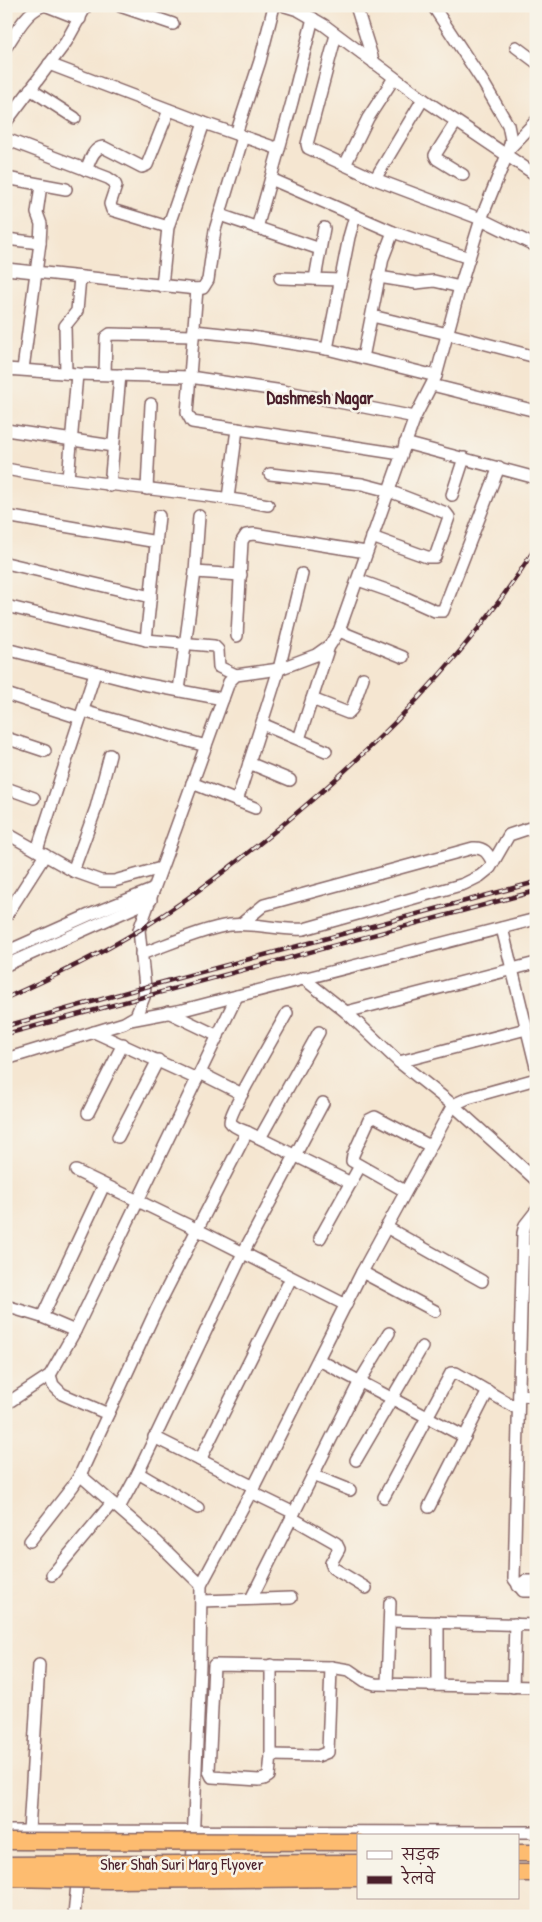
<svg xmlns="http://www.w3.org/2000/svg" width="542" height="1922" viewBox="0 0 542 1922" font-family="'Patrick Hand','Playpen Sans Deva',sans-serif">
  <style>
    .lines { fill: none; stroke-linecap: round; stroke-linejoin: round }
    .minor-casing { stroke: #866565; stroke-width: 14 }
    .highway-casing { stroke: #866565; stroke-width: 19 }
    .minor { stroke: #fff; stroke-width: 11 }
    .highway { stroke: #fdbc6f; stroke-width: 16 }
    .rail-casing { stroke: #4a1f2b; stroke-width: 4.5 }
    .rail { stroke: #f7f3e8; stroke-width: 2.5; stroke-dasharray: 8; stroke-linecap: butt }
    .highway-bridge-casing { stroke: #866565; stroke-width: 19; stroke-linecap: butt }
    .highway-bridge { stroke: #fdbc6f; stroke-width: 16 }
    .labels { text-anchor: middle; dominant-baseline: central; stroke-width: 5; stroke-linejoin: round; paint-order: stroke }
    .street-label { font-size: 16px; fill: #4a1f2b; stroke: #f7f3e8 }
    .neighbourhood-label { font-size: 18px; font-weight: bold; fill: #4a1f2b; stroke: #f7f3e8 }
  </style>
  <rect width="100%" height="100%" fill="#f7f3e8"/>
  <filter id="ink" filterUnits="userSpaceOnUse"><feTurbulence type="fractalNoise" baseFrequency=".02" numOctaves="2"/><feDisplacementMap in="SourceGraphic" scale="10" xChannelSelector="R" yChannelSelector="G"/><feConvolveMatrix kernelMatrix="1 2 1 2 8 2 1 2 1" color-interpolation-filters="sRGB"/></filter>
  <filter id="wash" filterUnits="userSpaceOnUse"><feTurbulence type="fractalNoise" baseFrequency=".0096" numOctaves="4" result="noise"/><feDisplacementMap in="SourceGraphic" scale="20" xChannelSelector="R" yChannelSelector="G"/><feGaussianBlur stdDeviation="1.12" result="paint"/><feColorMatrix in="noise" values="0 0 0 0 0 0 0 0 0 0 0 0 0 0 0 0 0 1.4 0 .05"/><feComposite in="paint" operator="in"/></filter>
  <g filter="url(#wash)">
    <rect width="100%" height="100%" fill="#f5e6d1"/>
  </g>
  <g filter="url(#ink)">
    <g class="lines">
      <defs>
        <g id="minor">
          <path d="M47 6 80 19"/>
          <path d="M120 6 173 24"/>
          <path d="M285 6 298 10 324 25 423 99 536 175"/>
          <path d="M356 6 374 63"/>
          <path d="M336 35 307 144 308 148 375 179 481 219 536 246"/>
          <path d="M6 47C15 34 26 12 42 6"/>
          <path d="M516 47 536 62"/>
          <path d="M49 64 204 123 279 149"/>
          <path d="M30 89 75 118"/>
          <path d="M6 122 66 42 86 6"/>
          <path d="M456 122 435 155 437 159 463 175"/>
          <path d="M236 134 260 61 274 6"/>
          <path d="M6 139 108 178 114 182 116 186 110 204 112 210 168 227"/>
          <path d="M509 149 536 121"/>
          <path d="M345 165 368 118 394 78"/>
          <path d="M86 170C90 161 93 148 103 147L142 167 147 165 169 110"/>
          <path d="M6 178 66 189"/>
          <path d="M271 179 393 232 469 258"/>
          <path d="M375 179 423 99"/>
          <path d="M220 215 320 249"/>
          <path d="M257 228 292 102 313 18"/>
          <path d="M6 239 40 243"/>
          <path d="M6 269 197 289 203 288 208 280 215 230 243 137"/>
          <path d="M379 277 416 283 434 281 460 287"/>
          <path d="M280 278 341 280"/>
          <path d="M315 279 324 228"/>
          <path d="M162 286 168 227 204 123"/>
          <path d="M197 289 187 413 192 422 401 454"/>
          <path d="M372 316 448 334 536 357"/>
          <path d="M194 331 251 337 327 349 436 376"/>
          <path d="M327 349 349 237 355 216"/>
          <path d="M363 358 383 258 393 232"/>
          <path d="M6 369 77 374 190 377 283 391 415 417"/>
          <path d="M23 369 40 243 41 224 37 213 41 185"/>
          <path d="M66 373 65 326 77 311 80 277"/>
          <path d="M105 374 106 337 110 334 193 336"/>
          <path d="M432 385 536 411"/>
          <path d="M6 430 113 446"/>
          <path d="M405 443 536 478"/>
          <path d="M6 469C93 486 181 489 268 505"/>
          <path d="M270 474 362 484 389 491 446 513 449 517 435 557H427L372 537"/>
          <path d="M68 479 77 374"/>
          <path d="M110 486 120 375"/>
          <path d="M147 489 151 404"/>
          <path d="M452 495 464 458"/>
          <path d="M228 498 237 429"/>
          <path d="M6 516 157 542"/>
          <path d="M6 563 151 597"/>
          <path d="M195 572 241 575"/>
          <path d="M358 580 395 593 435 611H443L499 467"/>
          <path d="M6 606 146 640 214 646 218 650 219 667 236 675"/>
          <path d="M339 631 403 657"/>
          <path d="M237 636 242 541 246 535 254 534 366 552"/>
          <path d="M146 640 159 516"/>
          <path d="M6 649 138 683 223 699"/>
          <path d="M179 690 195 572 199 516"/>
          <path d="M6 694 80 718"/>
          <path d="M312 699 348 713 352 709 363 678"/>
          <path d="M83 711 206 746"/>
          <path d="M262 724 326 751"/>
          <path d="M6 738 45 751"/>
          <path d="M299 739 329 646"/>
          <path d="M249 763 290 780"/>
          <path d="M192 783 255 808"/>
          <path d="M6 788 34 798"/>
          <path d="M237 801 279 669 302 574"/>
          <path d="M6 833 73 871 101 881H114L161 868"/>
          <path d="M37 850 95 673"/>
          <path d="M73 871 96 808 110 755"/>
          <path d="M6 916 45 855"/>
          <path d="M241 924 264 905 473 848C485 847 488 854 493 863"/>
          <path d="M502 928 536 1067"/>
          <path d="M6 952 89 915 154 889"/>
          <path d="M141 954C167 945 205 928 230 925 255 922 280 931 304 929L464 884 480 876 490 868 509 835 536 826"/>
          <path d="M6 965 151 900"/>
          <path d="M303 978 346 1012 399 1062 453 1105 536 1180"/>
          <path d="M168 1012 218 1036"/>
          <path d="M346 1012 536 963"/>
          <path d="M287 1013C280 1026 227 1116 230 1122 233 1127 242 1130 247 1132L351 1183"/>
          <path d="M130 1020 183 1010 237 996 536 919"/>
          <path d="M94 1032 197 1079"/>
          <path d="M6 1059 124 1023 136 1016 144 997 145 987 139 930 229 682 236 675 279 669 316 655 330 645 339 631 415 417 436 376 460 287 481 219 507 155 511 140 508 125 483 82 433 6"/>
          <path d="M399 1062 526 1029"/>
          <path d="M200 1073 242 1094"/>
          <path d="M88 1113 123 1044"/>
          <path d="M118 1137 158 1060"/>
          <path d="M260 1138 319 1032"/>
          <path d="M76 1171 196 1229 346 1305"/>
          <path d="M405 1191 352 1161 353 1155 369 1120 375 1117 430 1146"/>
          <path d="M536 1211 525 1225 523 1233 514 1579 523 1591H536"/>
          <path d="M386 1227 482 1281"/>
          <path d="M320 1238 360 1166"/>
          <path d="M523 1250 536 1251"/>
          <path d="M362 1272 435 1311"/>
          <path d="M6 1306 42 1317 75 1331"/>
          <path d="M42 1317 104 1185"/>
          <path d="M319 1360 465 1437"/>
          <path d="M50 1375 53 1385 62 1394 108 1414"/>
          <path d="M519 1395 536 1396"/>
          <path d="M6 1404 50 1375 75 1331 237 996"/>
          <path d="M154 1437 254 1487"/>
          <path d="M200 1460 291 1278"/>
          <path d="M356 1460 422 1347"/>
          <path d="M138 1473 198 1508"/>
          <path d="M80 1475 157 1542 201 1585"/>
          <path d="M313 1475 350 1490"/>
          <path d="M251 1492 294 1513"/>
          <path d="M384 1497 451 1373H456L518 1409"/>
          <path d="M429 1507 488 1391"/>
          <path d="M119 1508 138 1473 243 1253 323 1103"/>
          <path d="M292 1518 336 1543 339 1549 331 1563 333 1568 366 1588"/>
          <path d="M30 1541 73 1486 80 1475 156 1310 247 1132"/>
          <path d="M52 1575 112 1503"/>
          <path d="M518 1586 525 1581H536"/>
          <path d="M251 1599 360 1381 389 1333"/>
          <path d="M201 1601 291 1598"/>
          <path d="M390 1621 536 1625"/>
          <path d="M271 1665V1755L269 1776 264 1779 259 1780 212 1777 209 1771 214 1665 331 1667 349 1670 365 1681 375 1684 536 1687"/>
          <path d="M387 1684 390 1603"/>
          <path d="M438 1685V1622"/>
          <path d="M513 1687 515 1624"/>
          <path d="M271 1755 318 1756 328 1752 331 1667"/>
          <path d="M6 1831 536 1832"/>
          <path d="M29 1831 39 1665"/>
          <path d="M192 1871 200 1665 201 1585 251 1492 362 1272 453 1105 468 1098 536 1079"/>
          <path d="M74 1916 78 1873"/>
        </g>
        <g id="highway">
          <path d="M518 1853H536"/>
          <path d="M518 1873H536"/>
        </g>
      </defs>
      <use href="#minor" class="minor-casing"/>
      <use href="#highway" class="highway-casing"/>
      <use href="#minor" class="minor"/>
      <use href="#highway" class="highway"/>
      <defs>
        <g id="rail">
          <path d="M6 998C51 978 95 957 138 931 184 903 227 870 269 836 369 755 468 656 536 547"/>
          <path d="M6 1026 145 987 536 882"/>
          <path d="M6 1034 536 891"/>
        </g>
      </defs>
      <use href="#rail" class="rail-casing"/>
      <use href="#rail" class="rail"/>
      <defs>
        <g id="highway-bridge">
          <path d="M6 1841 358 1842"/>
          <path d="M6 1865 358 1863"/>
          <path d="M6 1878 109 1880 358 1878"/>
        </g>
      </defs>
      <use href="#highway-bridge" class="highway-bridge-casing"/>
      <use href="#highway-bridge" class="highway-bridge"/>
    </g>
  </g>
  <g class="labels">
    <g class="street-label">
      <text x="182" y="1864">Sher Shah Suri Marg Flyover</text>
    </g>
    <g class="neighbourhood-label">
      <text x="320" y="397">Dashmesh Nagar</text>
    </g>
  </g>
  <rect width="542" height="1922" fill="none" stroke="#f7f3e8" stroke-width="25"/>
  <rect x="357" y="1834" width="162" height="65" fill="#f7f3e8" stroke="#b29e9c"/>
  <rect x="367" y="1851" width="25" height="8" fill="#ffffff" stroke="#b29e9c"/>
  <text x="402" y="1860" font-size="15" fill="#4a1f2b">सड़क</text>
  <rect x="367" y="1876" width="25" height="8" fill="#4a1f2b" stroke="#b29e9c"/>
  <text x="402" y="1884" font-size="15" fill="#4a1f2b">रेलवे</text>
</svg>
